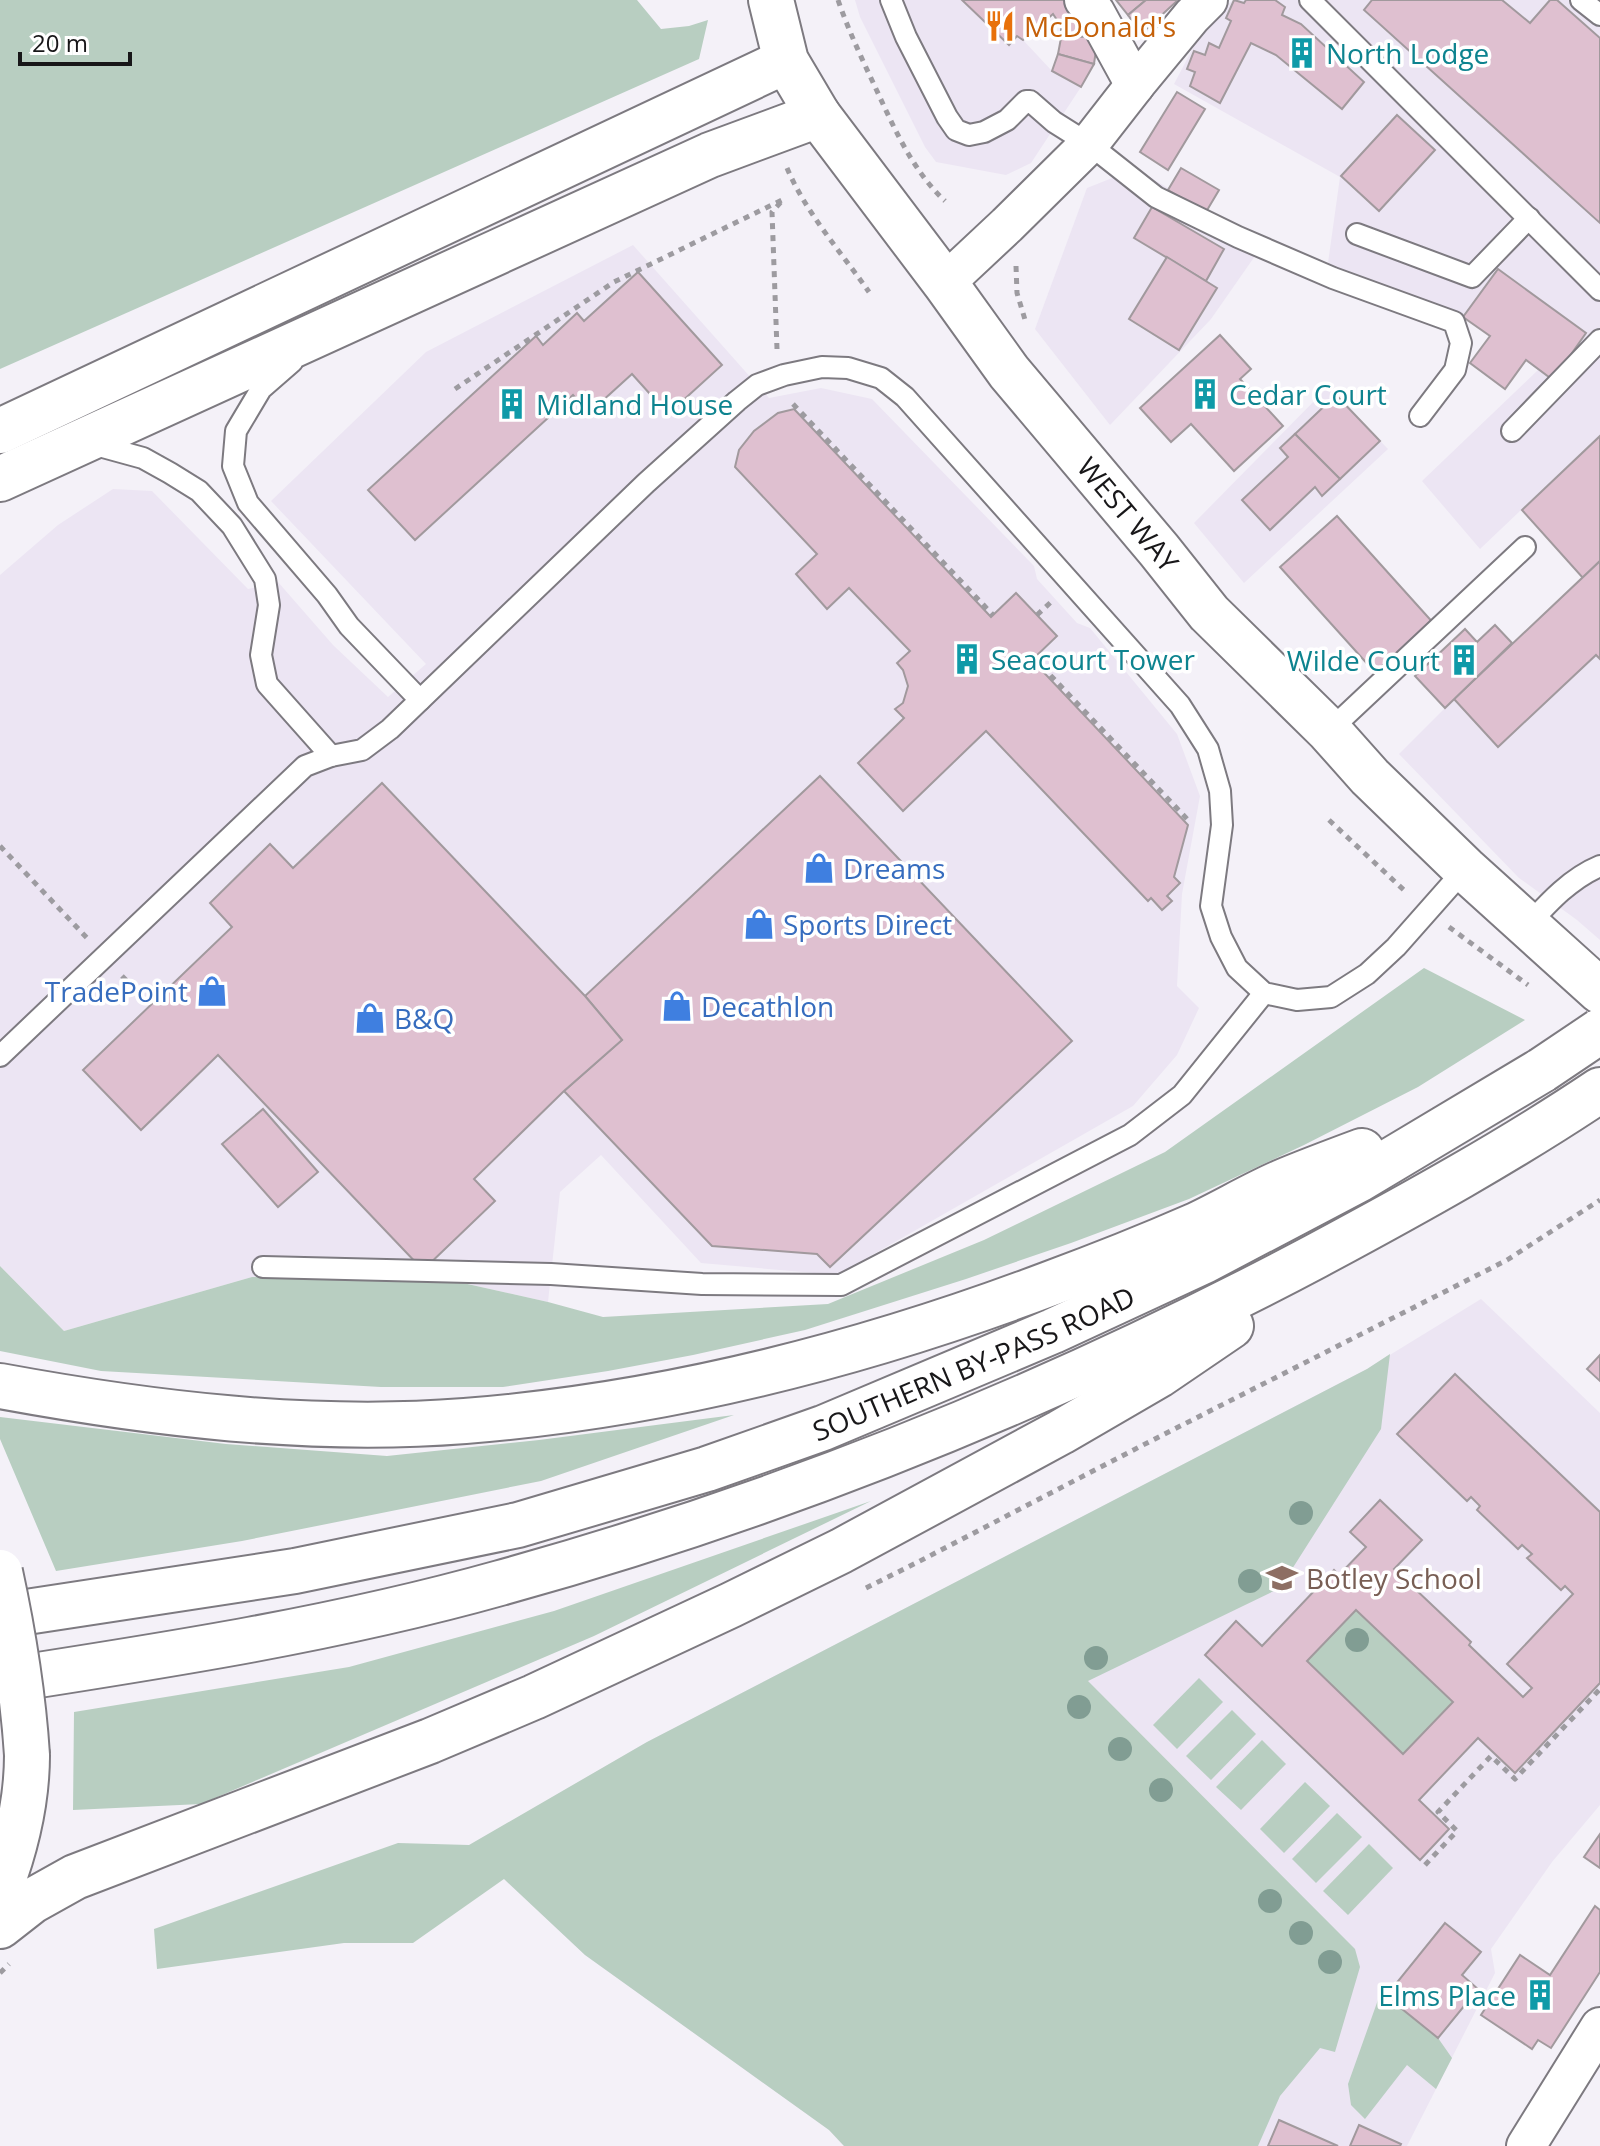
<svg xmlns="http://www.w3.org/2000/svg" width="1600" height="2146" viewBox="0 0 1600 2146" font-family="'Open Sans',sans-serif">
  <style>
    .built { fill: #ece5f3 }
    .green { fill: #b8cec1 }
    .building { fill: #dfc0d0; stroke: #a1999d; stroke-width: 2; fill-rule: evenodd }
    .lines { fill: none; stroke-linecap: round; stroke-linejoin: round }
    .service-casing { stroke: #7d7a80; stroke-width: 24 }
    .minor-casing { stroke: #7d7a80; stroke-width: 42 }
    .secondary-casing { stroke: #7d7a80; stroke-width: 48 }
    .primary-casing { stroke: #7d7a80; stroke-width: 48 }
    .trunk-casing { stroke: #7d7a80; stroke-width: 48 }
    .path { stroke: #9d9ba0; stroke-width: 5; stroke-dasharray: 6 6; stroke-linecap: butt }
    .service { stroke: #fff; stroke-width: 20 }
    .minor { stroke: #fff; stroke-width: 38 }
    .secondary { stroke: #fff; stroke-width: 44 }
    .primary { stroke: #fff; stroke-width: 44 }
    .trunk { stroke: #fff; stroke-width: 44 }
    .trunk-bridge-casing { stroke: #7d7a80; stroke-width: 48; stroke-linecap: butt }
    .trunk-bridge { stroke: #fff; stroke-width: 44 }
    .tree { fill: #819d93 }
    .labels { text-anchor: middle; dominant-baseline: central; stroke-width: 7; stroke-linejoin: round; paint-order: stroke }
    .food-label { font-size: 28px; fill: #c56008; stroke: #fff; text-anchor: start }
    .culture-label { font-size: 28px; fill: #0d838f; stroke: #fff; text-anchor: start }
    .street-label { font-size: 28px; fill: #181719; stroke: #fff }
    .shop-label { font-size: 28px; fill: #366cbe; stroke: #fff; text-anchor: start }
    .education-label { font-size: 28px; fill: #785e54; stroke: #fff; text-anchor: start }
  </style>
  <rect width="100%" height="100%" fill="#f4f1f8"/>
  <g class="built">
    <path d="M855 0H1080L1090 10 1061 26 1053 15 1023 40 1052 71 1081 87 1031 163 1006 175 936 162 925 147 860 17Z"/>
    <path d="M1233 0H1600V435L1480 549 1422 481 1538 370 1526 361 1505 389 1470 363 1490 336 1463 317 1328 263 1340 177 1174 84 1204 27Z"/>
    <path d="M1135 169 1264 243 1211 319 1110 425 1035 329 1087 188Z"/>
    <path d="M633 245 769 398 821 388 872 399 1034 566 1037 579 1077 623 1090 628 1177 734 1200 796 1182 894 1177 986 1199 1008 1177 1055 1133 1106 837 1275 701 1263 601 1155 560 1192 548 1302 445 1279 252 1277 64 1331 0 1266V575L58 525 113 489 152 491 248 589 278 582 333 645 388 697 426 664 271 501 426 352Z"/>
    <path d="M1328 387 1388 449 1244 583 1194 523Z"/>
    <path d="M1600 561V940L1577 920 1519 878 1399 754 1454 699Z"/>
    <path d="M1481 1299 1600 1413V1805L1552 1862 1491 1949 1495 1973 1407 2146H844L829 2130 585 1955 469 1846 647 1742 1367 1369Z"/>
  </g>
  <g class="green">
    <path d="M0 0H637L661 29 689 26 708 20 699 59 0 369Z"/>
    <path d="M1424 968 1525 1020 1418 1087 1304 1145 1189 1199 1071 1243 966 1279 805 1330 693 1355 608 1371 503 1387H381L101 1371 0 1351V1266L64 1331 252 1277 445 1279 548 1302 603 1317 828 1304 984 1240 1165 1152Z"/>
    <path d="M1390 1354 1381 1429 1280 1588 1088 1681 1355 1949 1360 1967 1335 2052 1320 2048 1280 2096 1258 2146H844L829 2130 585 1955 504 1879 413 1943H344L157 1969 154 1929 398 1843 469 1845 647 1742 1367 1369Z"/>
    <path d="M734 1415 541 1481 242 1541 56 1571 0 1439V1417L226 1444 387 1456 539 1440Z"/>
    <path d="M871 1501 594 1636 201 1804 73 1810 74 1712 349 1667 554 1611Z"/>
    <path d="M1356 1610 1453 1702 1403 1754 1307 1661Z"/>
    <path d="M1199 1678 1223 1702 1177 1749 1153 1725Z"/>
    <path d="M1232 1710 1256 1734 1211 1780 1186 1756Z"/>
    <path d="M1262 1740 1286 1764 1241 1810 1216 1787Z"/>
    <path d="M1305 1782 1330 1806 1284 1853 1260 1829Z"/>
    <path d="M1337 1813 1362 1837 1316 1883 1292 1859Z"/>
    <path d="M1369 1844 1393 1868 1348 1915 1323 1891Z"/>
    <path d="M1386 1996 1438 2038 1452 2058 1436 2089 1407 2065 1365 2119 1351 2105 1348 2084 1379 1997Z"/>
  </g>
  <g class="building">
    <path d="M962 0H1080L1090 10 1061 26 1053 14 1023 40 1017 36 1009 45Z"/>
    <path d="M1116 0H1146L1128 15Z"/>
    <path d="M1146 0H1178L1141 34 1128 15Z"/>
    <path d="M1234 0 1244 3 1246 0H1275L1285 7 1282 15 1301 24 1364 82 1342 109 1276 55 1251 43 1220 103 1190 86 1195 72 1187 69 1194 51 1205 55 1209 43 1219 48 1231 21 1226 18Z"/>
    <path d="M1372 0H1502L1530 23 1550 0H1557L1600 38V223L1364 10Z"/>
    <path d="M1090 10 1098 36 1061 38V26Z"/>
    <path d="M1098 36 1094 64 1058 54 1061 38Z"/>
    <path d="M1058 54 1094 64 1081 87 1052 71Z"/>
    <path d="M1177 92 1205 109 1168 170 1140 152Z"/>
    <path d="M1397 115 1435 150 1379 211 1341 176Z"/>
    <path d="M1181 168 1219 190 1206 212 1168 190Z"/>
    <path d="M1152 207 1224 249 1206 281 1134 238Z"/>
    <path d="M1167 257 1217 288 1179 350 1129 319Z"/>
    <path d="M1498 269 1586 333 1553 380 1526 360 1505 389 1470 363 1490 336 1463 317Z"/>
    <path d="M638 272 722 365 668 414 632 374 589 413 573 395 415 540 368 490 536 336 543 345 577 313 584 321Z"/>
    <path d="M1220 335 1251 369 1240 379 1283 426 1234 471 1191 424 1171 442 1140 408Z"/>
    <path d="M1336 395 1380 441 1340 479 1295 434Z"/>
    <path d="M794 409 991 617 1016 593 1057 636 1032 660 1188 825 1174 877 1180 883 1167 896 1172 901 1162 910 1151 898 1148 901 986 731 903 811 858 763 904 718 895 709 903 703 908 686 903 670 897 663 910 651 849 588 827 609 796 574 817 554 735 467 739 450 754 431 778 413Z"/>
    <path d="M1295 434 1340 479 1322 496 1315 487 1270 530 1242 500 1288 457 1280 448Z"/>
    <path d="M1600 436V561L1583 578 1522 510Z"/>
    <path d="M1337 516 1436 626 1380 678 1280 567Z"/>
    <path d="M1600 561V659L1596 655 1498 747 1454 699Z"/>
    <path d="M1495 625 1512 643 1445 708 1415 676 1465 629 1477 642Z"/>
    <path d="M820 776 1072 1041 830 1267 817 1254 712 1246 564 1091 622 1040 585 996Z"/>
    <path d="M382 783 585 996 622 1040 564 1091 474 1179 495 1201 423 1270 218 1055 141 1130 83 1070 232 927 210 903 270 844 293 868Z"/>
    <path d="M263 1109 318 1172 278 1207 222 1144Z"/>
    <path d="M1600 1355V1381L1587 1369Z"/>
    <path d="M1455 1374 1600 1512V1683L1515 1773 1478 1738 1419 1800 1449 1829 1420 1860 1205 1655 1236 1621 1262 1646 1334 1570 1339 1575 1366 1547 1350 1532 1380 1500 1422 1540 1394 1569 1471 1642 1469 1645 1523 1697 1532 1688 1507 1664 1573 1594 1565 1586 1561 1590 1527 1558 1532 1554 1522 1545 1518 1549 1477 1510 1480 1506 1471 1497 1467 1501 1397 1434ZM1356 1610 1453 1702 1403 1754 1307 1661Z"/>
    <path d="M1600 1834V1868L1584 1857Z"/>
    <path d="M1595 1906 1600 1910V1972L1551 2048 1538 2040 1532 2049 1481 2015 1520 1955 1550 1975Z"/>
    <path d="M1445 1923 1481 1952 1462 1975 1478 1989 1438 2038 1386 1996Z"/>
    <path d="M1279 2120 1338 2146H1268Z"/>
    <path d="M1359 2125 1401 2144 1400 2146H1350Z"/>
  </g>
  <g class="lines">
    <defs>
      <g id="service">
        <path d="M891 0 906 37 947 117 956 130 969 135 984 132 1007 120 1026 101H1030L1054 122 1089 144 1156 197 1238 237 1333 278 1454 322 1461 343 1455 370 1420 416"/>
        <path d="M1310 0 1600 290"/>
        <path d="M1581 0 1600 15"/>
        <path d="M1357 234 1472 277 1529 218"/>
        <path d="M292 362 261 389 236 431 233 466 248 503 327 595 349 626 420 700"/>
        <path d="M1512 431 1600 340"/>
        <path d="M92 444 143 458 170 473 199 491 232 526 265 579 269 605 261 655 267 684 331 756"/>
        <path d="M1329 731 1525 547"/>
        <path d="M1528 925C1549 902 1571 878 1600 866"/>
        <path d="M0 1056 305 766 331 756 362 750 390 729 646 483 737 401 757 385 784 375 822 367 848 368 881 378 905 397 1180 705 1208 749 1220 791 1222 825 1211 906 1221 937 1237 968 1264 993 1297 1000 1331 997 1367 974 1396 947 1465 869"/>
        <path d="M263 1267 551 1274 702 1284 841 1285 1130 1135 1182 1095 1264 993"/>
      </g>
      <g id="minor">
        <path d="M1084 0 1095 12 1135 85"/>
        <path d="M945 283 1007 225 1089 144 1135 85 1192 16 1208 0"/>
        <path d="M1526 2146 1600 2027"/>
      </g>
      <g id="secondary">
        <path id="s1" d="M818 115 945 283 1009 372 1159 550 1209 613 1329 731 1370 777 1465 869 1600 991"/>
      </g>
      <g id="primary">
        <path d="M0 431 786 61"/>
        <path d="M0 479 710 155 818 115 786 61 771 0"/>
      </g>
      <g id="trunk">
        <path d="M0 1386C152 1414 310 1433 465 1421 666 1405 861 1355 1049 1284 1098 1266 1146 1247 1194 1226 1224 1212 1252 1195 1282 1182 1308 1171 1335 1161 1362 1151"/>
        <path id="s2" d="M0 1616 295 1571 518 1525 707 1469 823 1428 1053 1331 1204 1261 1358 1180 1542 1070"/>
        <path d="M0 1681C168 1655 336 1629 500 1583 786 1504 1054 1395 1316 1256 1413 1204 1509 1151 1600 1090"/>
        <path d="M0 1889C17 1844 27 1802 27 1755"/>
        <path d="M0 1926 32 1901 75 1877 430 1741 534 1697 731 1605 841 1551 1061 1432 1159 1375 1231 1326"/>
      </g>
    </defs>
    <use href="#service" class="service-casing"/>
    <use href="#minor" class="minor-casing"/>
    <use href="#secondary" class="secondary-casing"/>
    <use href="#primary" class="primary-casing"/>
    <use href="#trunk" class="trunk-casing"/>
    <g class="path">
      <path d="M838 0C849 32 863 61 877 91 895 130 913 171 945 201"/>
      <path d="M787 168C806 213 841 252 869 292"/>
      <path d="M1016 266 1017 293 1026 323"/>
      <path d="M777 349 772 212 781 202"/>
      <path d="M455 389 614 282 784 199"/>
      <path d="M793 404 993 615"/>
      <path d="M1037 615 1051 602"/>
      <path d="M1034 658 1189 821"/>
      <path d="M1329 820 1407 893"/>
      <path d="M0 846 87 938"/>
      <path d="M1449 927 1528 985"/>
      <path d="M122 976 138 992"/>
      <path d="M866 1588 918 1562 1143 1445 1507 1260 1600 1200"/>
      <path d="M1425 1865 1457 1831 1438 1812 1491 1756 1515 1779 1600 1689"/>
      <path d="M0 1973 9 1964"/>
    </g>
    <use href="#service" class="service"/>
    <use href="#minor" class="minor"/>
    <use href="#secondary" class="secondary"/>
    <use href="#primary" class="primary"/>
    <use href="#trunk" class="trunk"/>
    <defs>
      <g id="trunk-bridge">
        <path d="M1542 1070 1600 1031"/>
        <path d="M0 1572C13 1632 23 1693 27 1755"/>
      </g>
    </defs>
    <use href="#trunk-bridge" class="trunk-bridge-casing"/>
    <use href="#trunk-bridge" class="trunk-bridge"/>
  </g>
  <g class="tree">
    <circle cx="1301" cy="1513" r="12"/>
    <circle cx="1250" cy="1581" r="12"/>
    <circle cx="1357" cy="1640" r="12"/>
    <circle cx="1096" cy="1658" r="12"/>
    <circle cx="1079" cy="1707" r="12"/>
    <circle cx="1120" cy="1749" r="12"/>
    <circle cx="1161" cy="1790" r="12"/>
    <circle cx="1270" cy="1901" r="12"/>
    <circle cx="1301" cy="1933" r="12"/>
    <circle cx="1330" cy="1962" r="12"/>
  </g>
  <defs>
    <symbol id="restaurant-bare" viewBox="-9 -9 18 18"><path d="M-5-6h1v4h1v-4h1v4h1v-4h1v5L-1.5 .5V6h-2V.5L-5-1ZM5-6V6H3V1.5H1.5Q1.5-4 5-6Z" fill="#e8710a" stroke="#fff" stroke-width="2.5" paint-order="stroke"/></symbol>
    <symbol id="building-bare" viewBox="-9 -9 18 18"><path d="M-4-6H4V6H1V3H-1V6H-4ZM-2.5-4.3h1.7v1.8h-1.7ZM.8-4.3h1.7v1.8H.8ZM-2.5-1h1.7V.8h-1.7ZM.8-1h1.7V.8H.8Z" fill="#0f9aa8" stroke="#fff" stroke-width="2.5" paint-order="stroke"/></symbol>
    <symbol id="shop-bare" viewBox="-9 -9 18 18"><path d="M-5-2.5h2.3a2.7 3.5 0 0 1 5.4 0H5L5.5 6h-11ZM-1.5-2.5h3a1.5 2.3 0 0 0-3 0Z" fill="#3f7fe0" stroke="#fff" stroke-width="2.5" paint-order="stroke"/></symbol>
    <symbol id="school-bare" viewBox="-9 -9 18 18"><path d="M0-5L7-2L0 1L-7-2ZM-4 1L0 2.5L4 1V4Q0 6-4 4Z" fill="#8d6e63" stroke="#fff" stroke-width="2.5" paint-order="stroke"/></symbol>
  </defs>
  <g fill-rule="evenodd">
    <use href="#restaurant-bare" x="978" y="4" width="44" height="44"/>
    <use href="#building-bare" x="1280" y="31" width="44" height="44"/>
    <use href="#building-bare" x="1183" y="372" width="44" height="44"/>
    <use href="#building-bare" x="490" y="382" width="44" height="44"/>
    <use href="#building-bare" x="945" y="637" width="44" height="44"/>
    <use href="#building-bare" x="1442" y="638" width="44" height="44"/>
    <use href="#shop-bare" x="797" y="846" width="44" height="44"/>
    <use href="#shop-bare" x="737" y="902" width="44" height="44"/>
    <use href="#shop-bare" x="190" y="969" width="44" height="44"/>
    <use href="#shop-bare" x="655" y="984" width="44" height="44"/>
    <use href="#shop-bare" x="348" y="996" width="44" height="44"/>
    <use href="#school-bare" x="1260" y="1556" width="44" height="44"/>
    <use href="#building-bare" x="1518" y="1973" width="44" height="44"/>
  </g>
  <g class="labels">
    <g class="food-label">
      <text x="1024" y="26">McDonald's</text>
    </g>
    <g class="culture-label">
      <text x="1326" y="53">North Lodge</text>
      <text x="1229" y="394">Cedar Court</text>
      <text x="536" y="404">Midland House</text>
      <text x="991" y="659">Seacourt Tower</text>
      <text x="1440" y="660" text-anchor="end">Wilde Court</text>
      <text x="1516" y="1995" text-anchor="end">Elms Place</text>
    </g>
    <g class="street-label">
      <text stroke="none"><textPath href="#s1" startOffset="506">WEST WAY</textPath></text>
      <text stroke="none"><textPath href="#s2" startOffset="1010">SOUTHERN BY-PASS ROAD</textPath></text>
    </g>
    <g class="shop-label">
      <text x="843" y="868">Dreams</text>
      <text x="783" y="924">Sports Direct</text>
      <text x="188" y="991" text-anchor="end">TradePoint</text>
      <text x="701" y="1006">Decathlon</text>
      <text x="394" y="1018">B&amp;Q</text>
    </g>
    <g class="education-label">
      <text x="1306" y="1578">Botley School</text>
    </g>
  </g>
  <path d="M20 52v12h110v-12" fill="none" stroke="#181719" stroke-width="4"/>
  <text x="32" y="52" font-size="24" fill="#181719" stroke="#ffffff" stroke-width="6" paint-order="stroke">20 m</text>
</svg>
